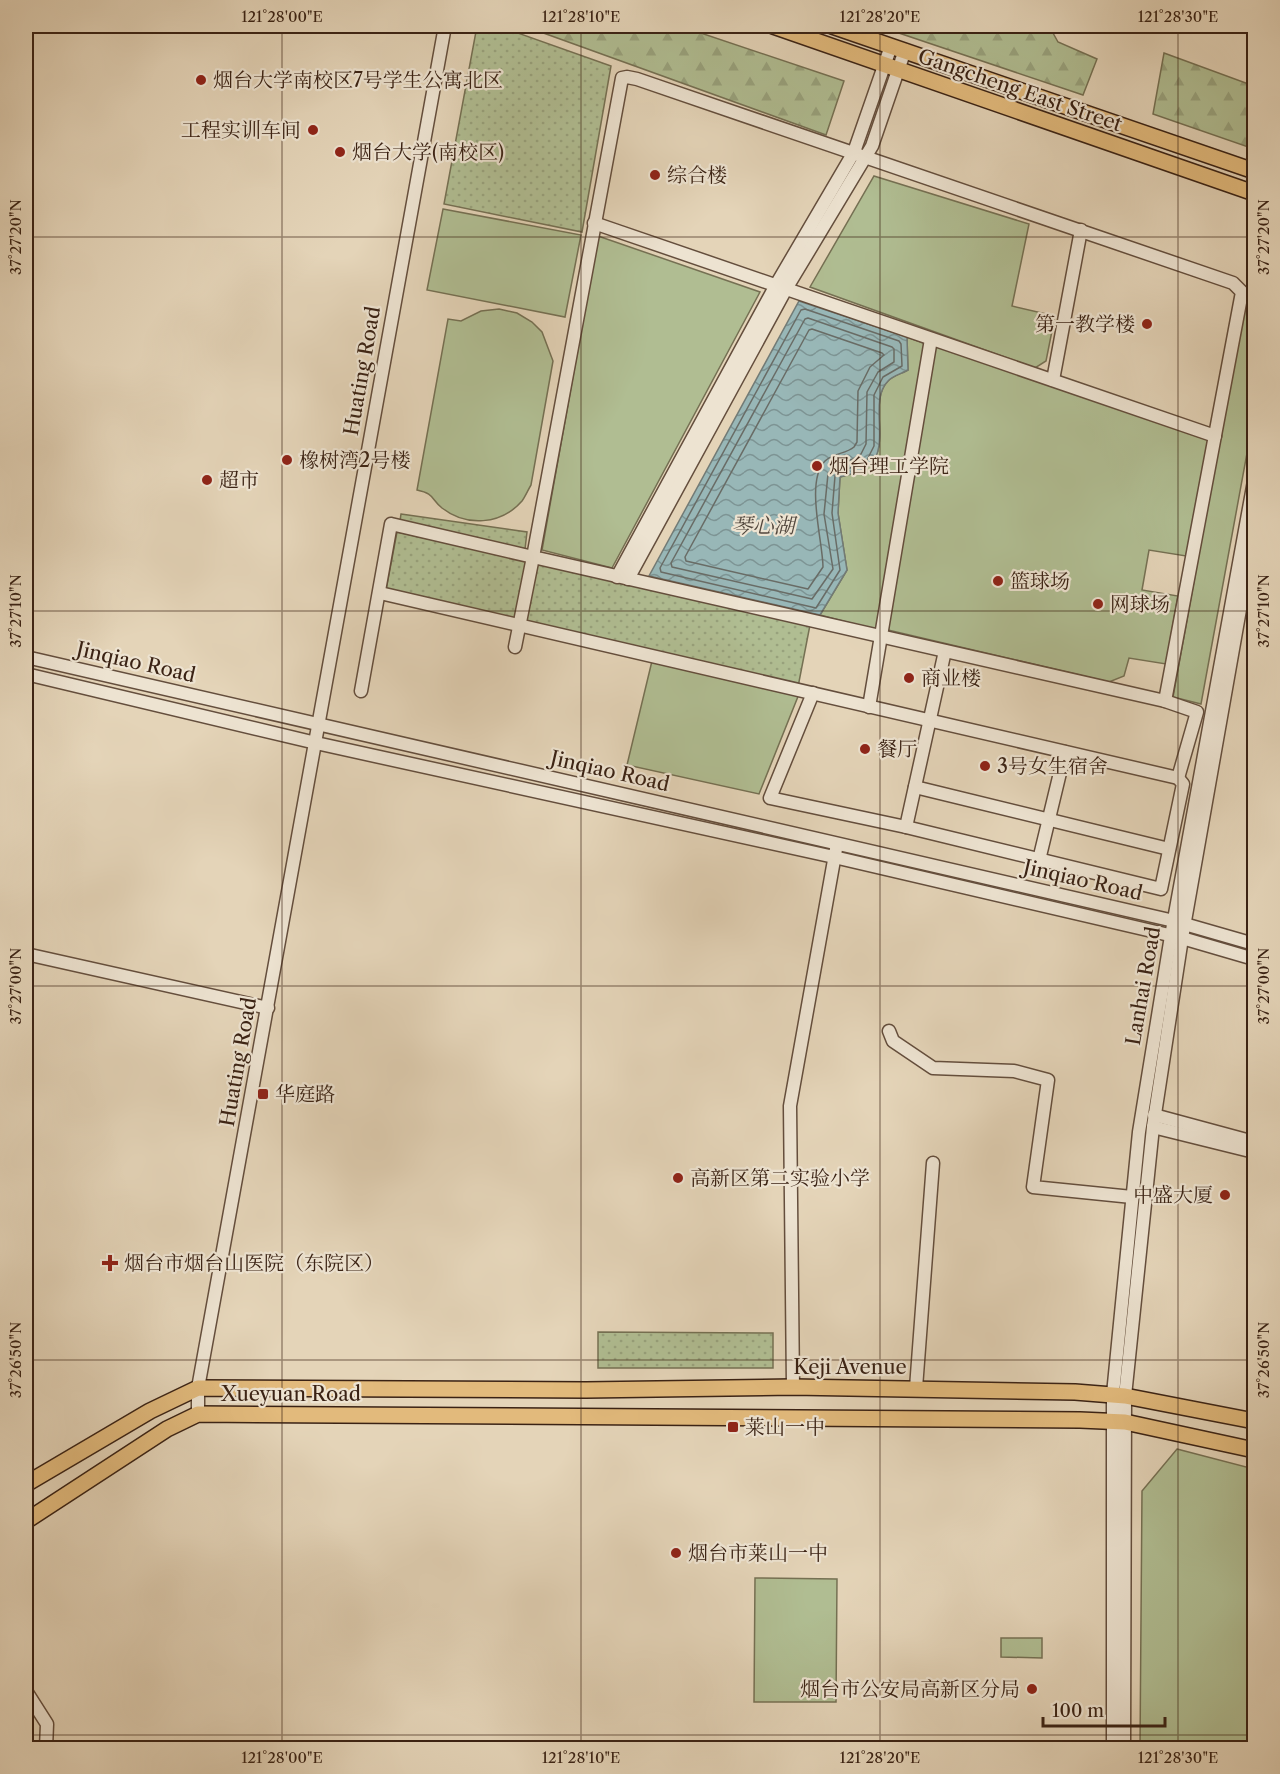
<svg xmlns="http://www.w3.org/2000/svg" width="1280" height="1774" viewBox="0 0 1280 1774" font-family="'Libre Caslon Text','Noto Serif SC',serif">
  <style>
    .grass { fill: url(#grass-dots); stroke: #757053; stroke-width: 1.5 }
    .forest { fill: url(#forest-firs); stroke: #757053; stroke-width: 1.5 }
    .green { fill: #b0bd92; stroke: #757053; stroke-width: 1.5 }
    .water { fill: url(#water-waves); stroke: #727b76; stroke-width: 1.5 }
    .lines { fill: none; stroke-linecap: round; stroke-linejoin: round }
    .shore { stroke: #696c66; stroke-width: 1.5 }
    .minor-casing { stroke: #644e3d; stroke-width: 15 }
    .major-casing { stroke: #3a2214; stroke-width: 18 }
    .minor { stroke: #ede3d1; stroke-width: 12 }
    .major { stroke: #e2ba7c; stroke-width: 15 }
    .ticks { fill: none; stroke: #3a2214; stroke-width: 1.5; stroke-opacity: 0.45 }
    .poi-dot { fill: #8f2418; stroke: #ede3d1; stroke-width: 2 }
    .labels { text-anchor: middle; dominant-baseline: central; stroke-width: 4.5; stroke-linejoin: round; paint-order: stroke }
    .poi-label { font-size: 20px; fill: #3a2214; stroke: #ede3d1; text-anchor: start }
    .street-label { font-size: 20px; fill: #3a2214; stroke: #ede3d1 }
    .water-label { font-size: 21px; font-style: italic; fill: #52473d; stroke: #ede3d1 }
    .neatline { fill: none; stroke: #3a2214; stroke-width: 2 }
    .ticks-label { font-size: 15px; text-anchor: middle; fill: #3a2214 }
  </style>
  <defs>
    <pattern id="grass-dots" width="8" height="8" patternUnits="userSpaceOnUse" patternTransform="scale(1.5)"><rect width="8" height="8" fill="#b0bd92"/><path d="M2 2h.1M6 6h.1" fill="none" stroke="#98a27d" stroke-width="1.8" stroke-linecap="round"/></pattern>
    <pattern id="forest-firs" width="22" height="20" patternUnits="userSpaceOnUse" patternTransform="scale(1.5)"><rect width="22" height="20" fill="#b0bd92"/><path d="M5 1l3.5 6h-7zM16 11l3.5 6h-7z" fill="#98a27d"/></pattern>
    <pattern id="water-waves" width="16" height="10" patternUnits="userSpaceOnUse" patternTransform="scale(1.5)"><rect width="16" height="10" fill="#98b7b7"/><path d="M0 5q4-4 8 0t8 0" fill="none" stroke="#7d9494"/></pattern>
  </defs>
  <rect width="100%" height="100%" fill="#e4d4b8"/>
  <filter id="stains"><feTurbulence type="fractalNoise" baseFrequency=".00333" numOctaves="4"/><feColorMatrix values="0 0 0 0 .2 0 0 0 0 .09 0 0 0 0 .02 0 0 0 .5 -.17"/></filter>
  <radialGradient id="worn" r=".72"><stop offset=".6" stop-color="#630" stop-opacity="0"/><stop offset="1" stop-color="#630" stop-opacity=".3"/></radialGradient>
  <g class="grass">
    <path d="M477 26H498L611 66 582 232 444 204Z"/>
    <path d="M401 514 527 532 525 549 400 521Z"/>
    <path d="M397 532 530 561 517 623 386 590Z"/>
    <path d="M537 563 810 625 798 687 524 623Z"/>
    <path d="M598 1332 773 1333V1368H598Z"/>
  </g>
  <g class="forest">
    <path d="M524 26H680L844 81 826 135Z"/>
    <path d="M878 26H1031L1053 33 1058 42 1097 59 1083 95Z"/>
    <path d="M1164 53 1254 86V149L1153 114Z"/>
  </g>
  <g class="green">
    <path d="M874 176 1029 224 1012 306 1055 316 1046 361 1035 368 810 287Z"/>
    <path d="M443 209 581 235 565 317 427 290Z"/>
    <path d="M598 236 760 292 612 568 542 550Z"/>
    <path d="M1247 288 1254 290V415L1201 704 1173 697Z"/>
    <path d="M499 309 517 313 532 322 542 332 553 361 531 485C528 490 525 497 522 501 501 525 466 527 442 508 430 498 435 494 417 490L448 319 461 321 481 311Z"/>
    <path d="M907 337 926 344 877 630 820 615 847 570 838 513 840 477C850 474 863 472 870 465 891 445 868 401 888 381 892 376 903 373 908 370Z"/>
    <path d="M935 345 1208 440 1186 556 1149 550 1142 590 1178 596 1166 664 1129 658 1124 676 1109 682 888 630Z"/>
    <path d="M652 661 799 694 759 794 627 765Z"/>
    <path d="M1177 1449 1254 1469V1748H1140L1142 1491Z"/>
    <path d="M755 1578 837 1579 836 1702H754Z"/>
    <path d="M1001 1638H1042V1658L1001 1657Z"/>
  </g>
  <path class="water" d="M799 301 907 337 908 370C903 373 892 376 888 381 868 401 891 445 870 465 863 472 850 474 840 477L838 513 847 570 820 615 649 576Z"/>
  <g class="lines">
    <g class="shore">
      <path d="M805 309 899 341 901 344 902 366 883 377 874 395V446L867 460 856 466 838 472 835 476 832 513 840 570 816 608 661 572 660 568 801 310Z"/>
      <path d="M808 318 892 347 894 349V362L878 372 867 392 866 444 861 454 853 459 834 466 828 474 824 514 833 569 812 599 672 567 671 563 805 319Z"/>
      <path d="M812 329 882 353 884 355 870 367 858 391 857 442 854 447C846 454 833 453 825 461 805 481 823 542 823 567L808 589 686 561 685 557 809 330Z"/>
    </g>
    <defs>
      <g id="minor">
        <path d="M627 77 637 79 1233 283 1242 292 1165 701 533 557 622 78Z"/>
        <path d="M594 223 1215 436"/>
        <path d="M1053 380 1081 230"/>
        <path d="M617 577 776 285 854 152 891 46"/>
        <path d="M628 579 786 289 872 146 905 50"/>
        <path d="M380 593 1178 778 1197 712 1165 701"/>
        <path d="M26 657 1174 921 1254 944"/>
        <path d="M26 674 316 743 834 857 1182 938 1254 959"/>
        <path d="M361 691 391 524 533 557 515 647"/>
        <path d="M813 693 770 798 906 827 1161 889 1183 784 1178 778"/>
        <path d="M869 707 931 339"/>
        <path d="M915 787 1169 849"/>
        <path d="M906 827 945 651"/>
        <path d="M1039 860 1065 752"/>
        <path d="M26 954 268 1008"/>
        <path d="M889 1031 893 1041 933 1068 1014 1071 1048 1080 1033 1187 1132 1197"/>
        <path d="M1154 1115 1254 1142"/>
        <path d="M1153 1127 1254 1152"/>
        <path d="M793 1387 790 1106 836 849"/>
        <path d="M916 1388 933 1163"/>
        <path d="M198 1414V1388L445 26"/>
        <path d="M26 1691 47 1724 46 1748"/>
        <path d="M1113 1748V1394L1139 1132 1171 936 1254 481"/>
        <path d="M1124 1748 1125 1396 1153 1127 1182 938 1254 530"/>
      </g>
      <g id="major">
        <path d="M773 26 1254 193"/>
        <path d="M832 26 1254 171"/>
        <path d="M26 1484 150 1411 198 1388 586 1390 793 1387 1075 1392 1125 1396 1254 1421"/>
        <path d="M26 1521 167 1429 198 1414 1080 1420 1125 1422 1254 1450"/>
      </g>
    </defs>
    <use href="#minor" class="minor-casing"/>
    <use href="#major" class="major-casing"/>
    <use href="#minor" class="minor"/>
    <use href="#major" class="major"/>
  </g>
  <path class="ticks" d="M282 26V1748M581 26V1748M880 26V1748M1178 26V1748M26 237H1254M26 611H1254M26 986H1254M26 1360H1254M26 1735H1254"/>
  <g class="poi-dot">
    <circle cx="201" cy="80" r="6"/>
    <circle cx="313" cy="130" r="6"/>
    <circle cx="340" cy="152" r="6"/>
    <circle cx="655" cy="175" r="6"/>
    <circle cx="1147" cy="324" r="6"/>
    <circle cx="287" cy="460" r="6"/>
    <circle cx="817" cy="466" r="6"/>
    <circle cx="207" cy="480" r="6"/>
    <circle cx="998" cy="581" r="6"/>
    <circle cx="1098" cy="604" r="6"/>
    <circle cx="909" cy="678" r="6"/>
    <circle cx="865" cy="749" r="6"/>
    <circle cx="985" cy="766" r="6"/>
    <rect x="257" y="1088" width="12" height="12" rx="3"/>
    <circle cx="678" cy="1178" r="6"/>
    <circle cx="1225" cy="1195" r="6"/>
    <path d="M107 1254h6v6h6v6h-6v6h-6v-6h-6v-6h6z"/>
    <rect x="727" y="1421" width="12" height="12" rx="3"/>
    <circle cx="676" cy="1553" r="6"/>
    <circle cx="1032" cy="1689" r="6"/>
  </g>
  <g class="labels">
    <g class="poi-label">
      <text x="213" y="80">烟台大学南校区7号学生公寓北区</text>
      <text x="301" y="130" text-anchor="end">工程实训车间</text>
      <text x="352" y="152">烟台大学(南校区)</text>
      <text x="667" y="175">综合楼</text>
      <text x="1135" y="324" text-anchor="end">第一教学楼</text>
      <text x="299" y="460">橡树湾2号楼</text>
      <text x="829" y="466">烟台理工学院</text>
      <text x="219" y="480">超市</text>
      <text x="1010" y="581">篮球场</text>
      <text x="1110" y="604">网球场</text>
      <text x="921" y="678">商业楼</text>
      <text x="877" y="749">餐厅</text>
      <text x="997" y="766">3号女生宿舍</text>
      <text x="275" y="1094">华庭路</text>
      <text x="690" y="1178">高新区第二实验小学</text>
      <text x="1213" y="1195" text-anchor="end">中盛大厦</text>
      <text x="124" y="1263">烟台市烟台山医院（东院区）</text>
      <text x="745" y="1427">莱山一中</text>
      <text x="688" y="1553">烟台市莱山一中</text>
      <text x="1020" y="1689" text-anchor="end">烟台市公安局高新区分局</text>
    </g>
    <g class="street-label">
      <text transform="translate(1020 90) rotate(19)">Gangcheng East Street</text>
      <text transform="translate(362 371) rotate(-80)">Huating Road</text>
      <text transform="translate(136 662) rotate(13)">Jinqiao Road</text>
      <text transform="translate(610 771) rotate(13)">Jinqiao Road</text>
      <text transform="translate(1083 880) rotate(13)">Jinqiao Road</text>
      <text transform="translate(1143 986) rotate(-80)">Lanhai Road</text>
      <text transform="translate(238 1062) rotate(-80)">Huating Road</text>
      <text x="850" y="1367">Keji Avenue</text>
      <text x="291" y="1394">Xueyuan Road</text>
    </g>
    <g class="water-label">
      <text x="763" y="525">琴心湖</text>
    </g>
  </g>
  <rect width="1280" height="1774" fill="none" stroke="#e4d4b8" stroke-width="66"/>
  <path d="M1043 1717v9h122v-9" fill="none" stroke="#3a2214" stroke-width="3"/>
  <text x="1052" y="1717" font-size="18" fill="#3a2214" stroke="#ede3d1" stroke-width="4.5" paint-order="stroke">100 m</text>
  <rect x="33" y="33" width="1214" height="1708" class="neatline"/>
  <g class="ticks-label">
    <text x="282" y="22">121°28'00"E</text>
    <text x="581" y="22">121°28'10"E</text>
    <text x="880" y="22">121°28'20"E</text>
    <text x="1178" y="22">121°28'30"E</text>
    <text transform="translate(16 237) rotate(-90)" y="5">37°27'20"N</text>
    <text transform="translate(1264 237) rotate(-90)" y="5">37°27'20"N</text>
    <text transform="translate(16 611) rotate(-90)" y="5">37°27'10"N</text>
    <text transform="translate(1264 611) rotate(-90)" y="5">37°27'10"N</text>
    <text transform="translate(16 986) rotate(-90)" y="5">37°27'00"N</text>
    <text transform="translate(1264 986) rotate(-90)" y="5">37°27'00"N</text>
    <text transform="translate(16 1360) rotate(-90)" y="5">37°26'50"N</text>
    <text transform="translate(1264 1360) rotate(-90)" y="5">37°26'50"N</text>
    <text x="282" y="1763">121°28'00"E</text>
    <text x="581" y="1763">121°28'10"E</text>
    <text x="880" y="1763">121°28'20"E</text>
    <text x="1178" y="1763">121°28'30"E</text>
  </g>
  <rect width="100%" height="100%" filter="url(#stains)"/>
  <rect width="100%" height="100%" fill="url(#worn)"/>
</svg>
